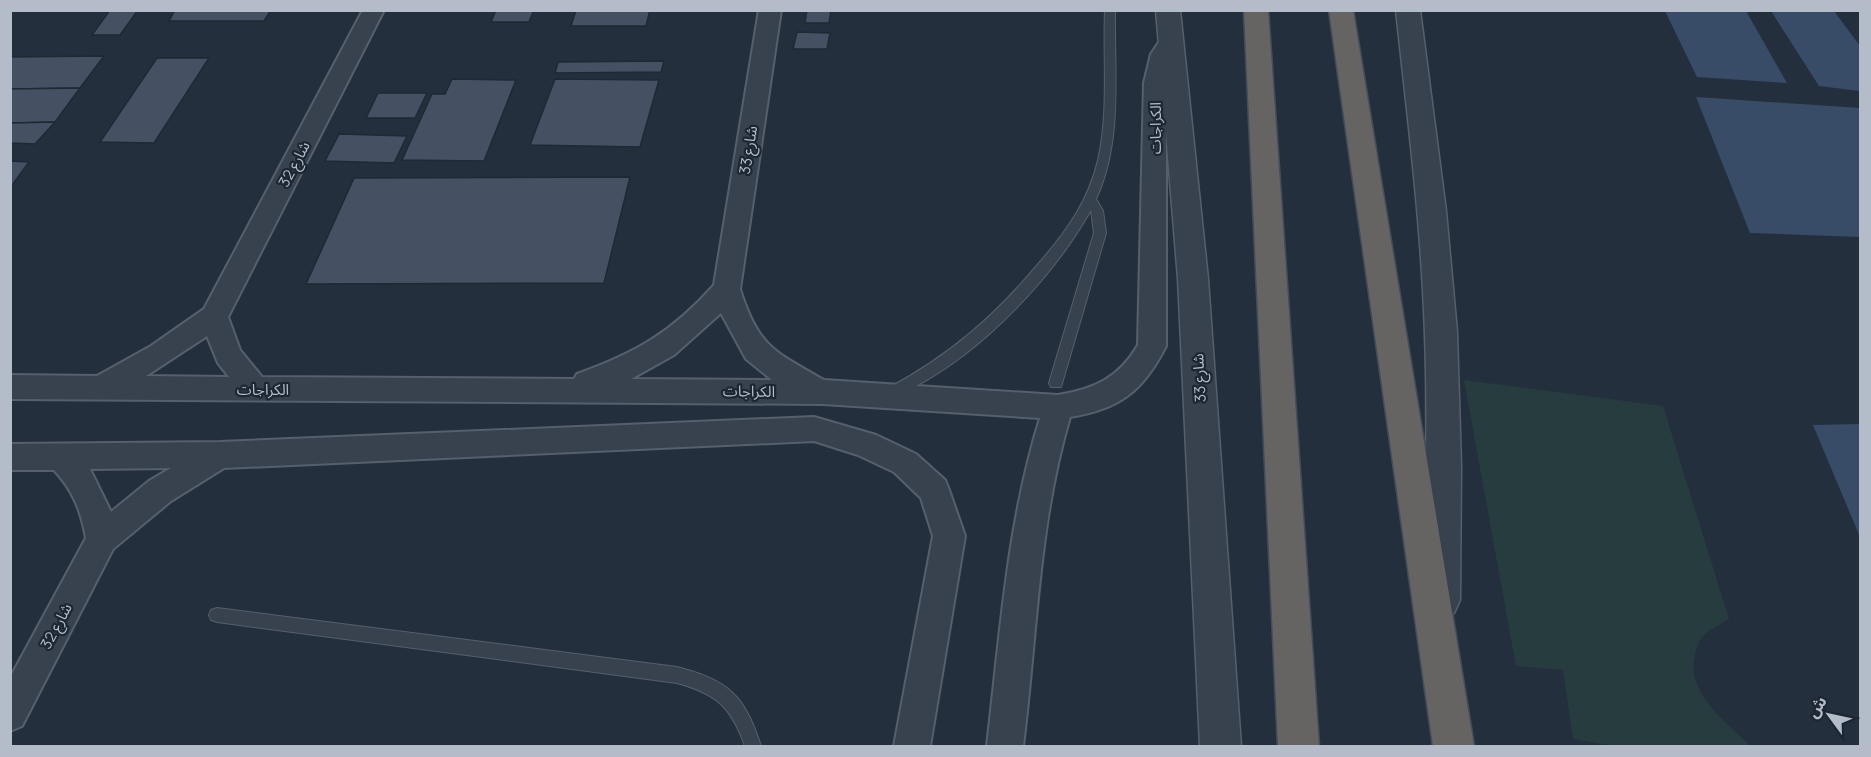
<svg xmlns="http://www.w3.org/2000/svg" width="1871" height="757" viewBox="0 0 1871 757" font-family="Manrope,'Noto Sans Arabic',sans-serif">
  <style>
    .green { fill: #263c3f }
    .water { fill: #394c67 }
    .building { fill: #455162; stroke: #1f2835; stroke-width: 1.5 }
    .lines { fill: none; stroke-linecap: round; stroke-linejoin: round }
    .service-casing { stroke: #565f6c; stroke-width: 2 }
    .minor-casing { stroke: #565f6c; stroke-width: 4 }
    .tertiary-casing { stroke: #565f6c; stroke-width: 3 }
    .trunk-casing { stroke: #434c59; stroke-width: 3 }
    .service { fill: #38414e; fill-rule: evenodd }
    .minor { fill: #38414e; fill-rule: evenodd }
    .tertiary { fill: #38414e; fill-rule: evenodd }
    .trunk { fill: #656462; fill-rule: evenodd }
    .labels { text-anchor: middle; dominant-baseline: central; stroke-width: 4.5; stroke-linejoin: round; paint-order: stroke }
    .street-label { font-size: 15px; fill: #b4bcc9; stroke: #1d2633 }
  </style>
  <rect width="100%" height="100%" fill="#242f3e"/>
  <path class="green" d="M1464 380 1663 406 1729 619C1721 624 1712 628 1705 634 1699 640 1697 646 1695 655 1685 693 1727 722 1750 746H1615L1573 739 1563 670 1516 666Z"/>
  <g class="water">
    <path d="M1665 11H1746L1787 83 1697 77Z"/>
    <path d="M1771 11H1834L1860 46V91L1819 86Z"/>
    <path d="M1696 97 1860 108V237L1750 233Z"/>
    <path d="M1860 424V537L1813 425Z"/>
  </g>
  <g class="building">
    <path d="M110 10H138L120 35H92Z"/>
    <path d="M175 10H271L264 21H169Z"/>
    <path d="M496 10H534L529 22H491Z"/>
    <path d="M576 10H650L646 26H571Z"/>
    <path d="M807 10H831L829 23H805Z"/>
    <path d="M797 32 830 33 827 49H793Z"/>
    <path d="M104 56 80 88 10 89V57Z"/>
    <path d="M157 58H209L154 143 100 142Z"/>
    <path d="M664 61 661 72 555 73 558 62Z"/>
    <path d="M452 79 516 80 484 161 402 160 432 94H445Z"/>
    <path d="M555 79 659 80 640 147 530 145Z"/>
    <path d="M80 88 55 122 10 123V89Z"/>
    <path d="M378 93H427L415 118H366Z"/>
    <path d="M55 122 35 144 10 143V123Z"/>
    <path d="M339 134 407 136 394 163 325 161Z"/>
    <path d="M10 161 29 162 10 188Z"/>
    <path d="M630 177 604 283 306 284 354 178Z"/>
  </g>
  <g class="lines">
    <defs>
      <g id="service">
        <path d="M1105 10H1115C1114 73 1123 141 1096 199L1103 211 1106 233 1061 387H1051L1049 383 1094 233 1091 210C1053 277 984 350 916 386 908 391 897 400 887 397L885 393 887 389C950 355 994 317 1040 262 1066 232 1089 200 1098 160 1109 112 1103 60 1105 10Z"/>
        <path d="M217 608 677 667C730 681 744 695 761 746H745C731 707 717 694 677 683L217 622 211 620 209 615 211 610Z"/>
      </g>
      <g id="minor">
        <path d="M363 10H384L228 317 240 350 262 377 574 379 577 374C636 353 672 332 714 285L759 10H781L740 289C758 347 775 352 824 380L1058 395C1094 389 1119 378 1138 345L1144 83 1151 54 1163 36H1179L1182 41 1173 54 1166 83V346C1143 391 1120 409 1070 417 1038 525 1037 636 1023 746H987C1000 636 1007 524 1040 418L823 404 10 399V375L97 376 151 346 204 309ZM721 313 746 359 772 380 631 379 674 355ZM207 336 218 363 229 377 146 376Z"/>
        <path d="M814 417 876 435 916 454 945 480 949 490 965 536 930 746H894L933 536 921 498 894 472 858 455 814 441 224 468 171 501 113 549 22 726 10 731V678L86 538C81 511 73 490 54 470H10V444L220 442ZM171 468 149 481 111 512 90 469Z"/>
      </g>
      <g id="tertiary">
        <path d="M1156 10H1180L1208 279 1241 746H1200L1178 279Z"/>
        <path d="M1396 10H1420L1446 211 1457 332 1461 466 1460 600 1454 613 1441 618 1428 613 1422 600C1426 497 1429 394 1423 291 1418 197 1406 104 1396 10Z"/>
      </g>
      <g id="trunk">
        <path d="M1244 10H1268L1319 746H1278Z"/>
        <path d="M1329 10H1353L1474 746H1433Z"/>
      </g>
    </defs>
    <use href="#service" class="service-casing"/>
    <use href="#minor" class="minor-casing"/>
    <use href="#tertiary" class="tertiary-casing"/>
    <use href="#trunk" class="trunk-casing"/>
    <use href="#service" class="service"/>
    <use href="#minor" class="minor"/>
    <use href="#tertiary" class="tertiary"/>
    <use href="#trunk" class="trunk"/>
  </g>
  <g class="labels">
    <g class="street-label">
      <text transform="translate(1155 128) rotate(-90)">الكراجات</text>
      <text transform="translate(748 150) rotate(-81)">شارع 33</text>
      <text transform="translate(294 164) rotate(-62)">شارع 32</text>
      <text transform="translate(1199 378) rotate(-93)">شارع 33</text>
      <text x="263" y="389">الكراجات</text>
      <text transform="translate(749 391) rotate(1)">الكراجات</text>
      <text transform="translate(56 626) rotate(-62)">شارع 32</text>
    </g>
  </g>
  <rect width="1871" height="757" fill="none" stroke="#b4bcc9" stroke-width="24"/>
  <g transform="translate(1829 715) rotate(303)" stroke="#1d2633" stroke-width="4.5" paint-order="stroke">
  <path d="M0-4.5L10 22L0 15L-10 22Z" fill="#b4bcc9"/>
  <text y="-9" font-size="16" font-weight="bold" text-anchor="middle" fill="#b4bcc9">ش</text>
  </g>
</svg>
